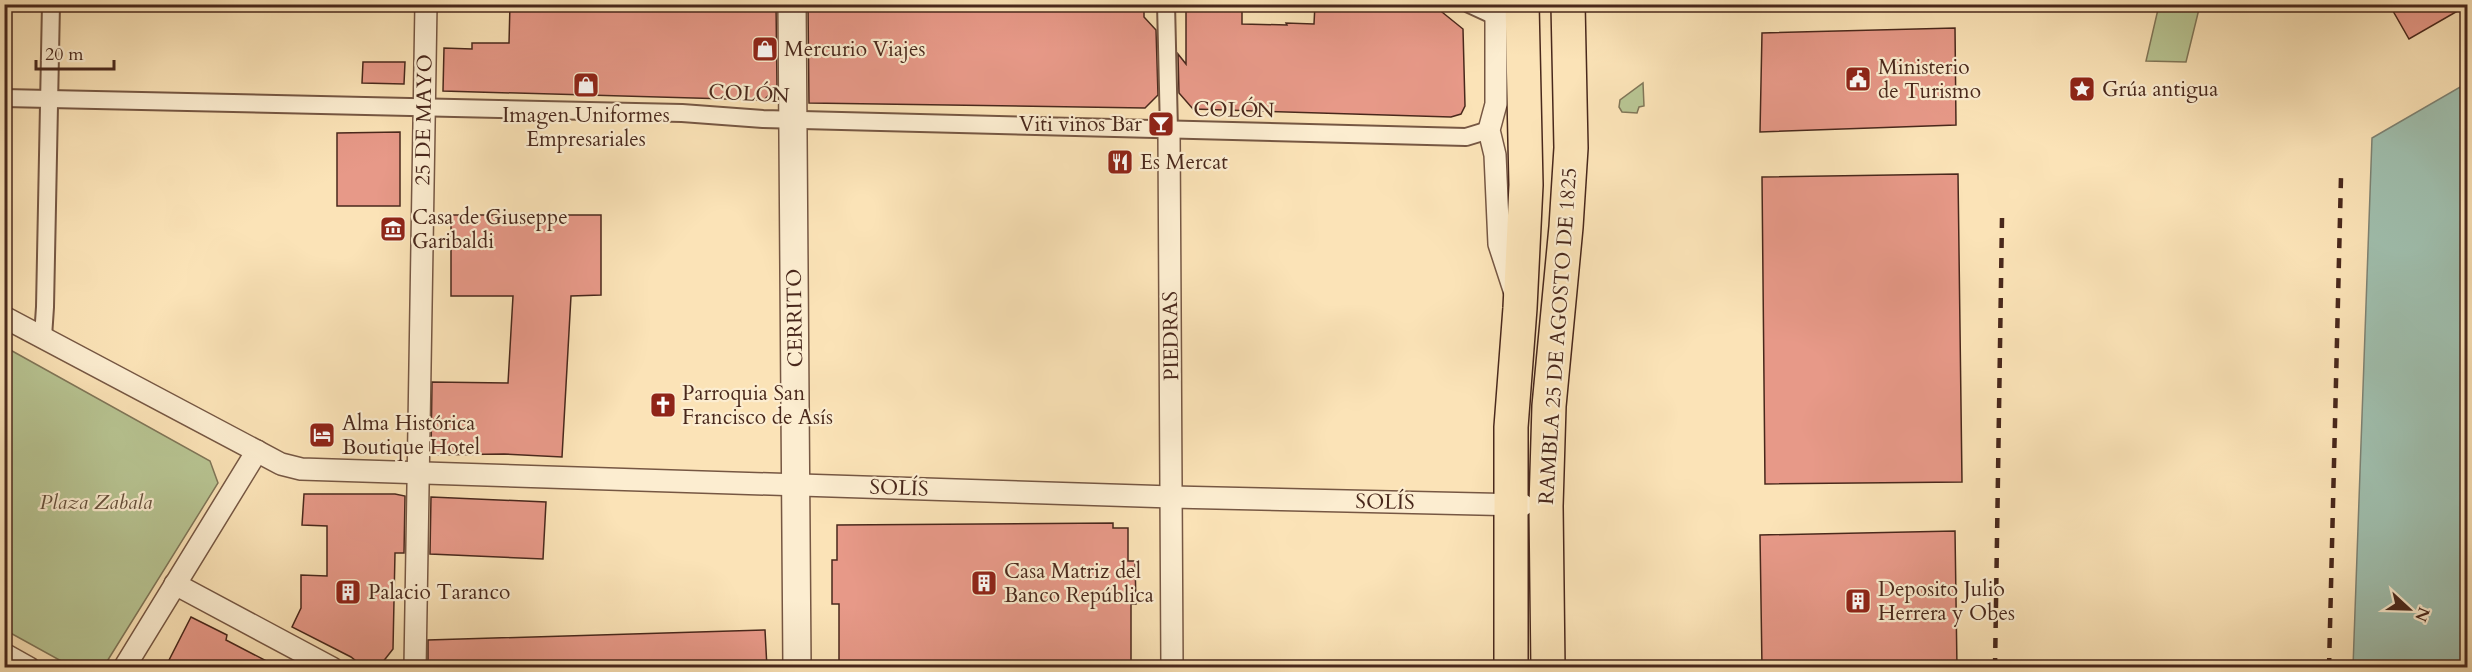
<svg xmlns="http://www.w3.org/2000/svg" width="2472" height="672" viewBox="0 0 2472 672" font-family="Cardo,serif">
  <style>
    .green { fill: #b8c593; stroke: #807658; stroke-width: 1.5 }
    .water { fill: #9fbead; stroke: #7d8273; stroke-width: 1.5 }
    .building { fill: #e79988; stroke: #49281c; stroke-width: 1.5 }
    .lines { fill: none; stroke-linecap: round; stroke-linejoin: round }
    .pedestrian-casing { stroke: #765743; stroke-width: 20 }
    .minor-casing { stroke: #765743; stroke-width: 24 }
    .tertiary-casing { stroke: #765743; stroke-width: 30 }
    .primary-casing { stroke: #49281c; stroke-width: 36 }
    .pedestrian { stroke: #fcedd0; stroke-width: 16 }
    .minor { stroke: #fcedd0; stroke-width: 21 }
    .tertiary { stroke: #fcedd0; stroke-width: 27 }
    .primary { stroke: #fbe3b7; stroke-width: 33 }
    .rail { stroke: #49281c; stroke-width: 4.5; stroke-dasharray: 10 10; stroke-linecap: butt }
    .labels { text-anchor: middle; dominant-baseline: central; stroke-width: 4.5; stroke-linejoin: round; paint-order: stroke }
    .poi-label { font-size: 21px; fill: #49281c; stroke: #fcedd0; text-anchor: start }
    .street-label { font-size: 21px; fill: #49281c; stroke: #fcedd0 }
    .park-label { font-size: 21px; font-style: italic; fill: #654f3a; stroke: #fcedd0 }
  </style>
  <rect width="100%" height="100%" fill="#fbe3b7"/>
  <filter id="stains"><feTurbulence type="fractalNoise" baseFrequency=".00333" numOctaves="4"/><feColorMatrix values="0 0 0 0 .2 0 0 0 0 .09 0 0 0 0 .02 0 0 0 .5 -.17"/></filter>
  <radialGradient id="worn" r=".72"><stop offset=".6" stop-color="#630" stop-opacity="0"/><stop offset="1" stop-color="#630" stop-opacity=".3"/></radialGradient>
  <g class="green">
    <path d="M2159 5H2200L2186 62 2146 61Z"/>
    <path d="M1643 83 1644 106 1639 107 1637 113 1622 112 1619 107 1620 100Z"/>
    <path d="M5 347 210 461 218 483 106 663 93 667H72L5 630Z"/>
  </g>
  <path class="water" d="M2467 83V667H2353L2372 138Z"/>
  <g class="building">
    <path d="M510 4H776L777 87 764 100 443 91 444 48 472 49V43H509Z"/>
    <path d="M808 4H1144V17L1156 30 1158 95 1145 108 809 103Z"/>
    <path d="M1186 4H1221V11H1242V24L1287 25 1286 23 1314 24 1315 4H1432L1463 29 1465 106 1461 114 1451 117 1193 109 1179 93 1178 54 1186 64Z"/>
    <path d="M2389 4H2468V5L2409 39Z"/>
    <path d="M1955 28 1956 125 1760 132 1762 33Z"/>
    <path d="M363 62H405L404 84 362 83Z"/>
    <path d="M400 132V206H337V133Z"/>
    <path d="M1958 174 1962 482 1765 484 1762 177Z"/>
    <path d="M451 215H601V295L571 296 562 457 504 454 431 455 432 382 508 383 513 296H451Z"/>
    <path d="M304 494H395L405 496 404 553H395L393 649 382 663 371 667 361 665 351 657 292 627 301 608V575L327 576V526L302 525Z"/>
    <path d="M431 497 546 502 543 559 430 554Z"/>
    <path d="M1113 523V528H1128V561H1135L1136 604H1131V668H839V604H832V560H837V525Z"/>
    <path d="M1955 531 1957 668H1762L1760 535Z"/>
    <path d="M191 617 227 635 226 640 280 668H165Z"/>
    <path d="M765 630 767 668H428V640Z"/>
  </g>
  <g class="lines">
    <defs>
      <g id="pedestrian">
        <path d="M1166 4 1169 131"/>
        <path d="M1469 4 1495 16"/>
        <path d="M4 98 682 113 763 119 1466 137 1489 130"/>
        <path d="M43 337 45 307 51 4"/>
      </g>
      <g id="minor">
        <path d="M1496 4V104L1489 130 1495 155 1499 244 1515 293"/>
        <path d="M1169 131 1172 668"/>
        <path d="M4 317 281 464 301 469 1172 497 1523 505"/>
        <path d="M175 584 332 668"/>
        <path d="M4 654 29 668"/>
        <path d="M124 668 257 451"/>
        <path d="M415 668 426 4"/>
      </g>
      <path id="tertiary" d="M792 4 797 668"/>
      <g id="primary">
        <path d="M1511 668V427L1520 308 1526 185 1522 4"/>
        <path d="M1548 668 1546 506 1549 406 1566 227 1571 148 1568 4"/>
      </g>
    </defs>
    <use href="#pedestrian" class="pedestrian-casing"/>
    <use href="#minor" class="minor-casing"/>
    <use href="#tertiary" class="tertiary-casing"/>
    <use href="#primary" class="primary-casing"/>
    <use href="#pedestrian" class="pedestrian"/>
    <use href="#minor" class="minor"/>
    <use href="#tertiary" class="tertiary"/>
    <use href="#primary" class="primary"/>
    <g class="rail">
      <path d="M1995 668 2002 218"/>
      <path d="M2329 668 2341 177"/>
    </g>
  </g>
  <defs>
    <symbol id="shop-square" viewBox="-11 -11 22 22"><rect x="-9" y="-9" width="18" height="18" rx="4" fill="#8f2418" stroke="#fcedd0"/><path d="M-5-2.5h2.3a2.7 3.5 0 0 1 5.4 0H5L5.5 6h-11ZM-1.5-2.5h3a1.5 2.3 0 0 0-3 0Z" fill="#fff"/></symbol>
    <symbol id="civic-square" viewBox="-11 -11 22 22"><rect x="-9" y="-9" width="18" height="18" rx="4" fill="#8f2418" stroke="#fcedd0"/><path d="M-.6-6.5H3V-4.5H.6V-3L4-1V1h2V6H-6V1h2V-1L-.6-3ZM-1.2 2.5V6h2.4V2.5Z" fill="#fff"/></symbol>
    <symbol id="sight-square" viewBox="-11 -11 22 22"><rect x="-9" y="-9" width="18" height="18" rx="4" fill="#8f2418" stroke="#fcedd0"/><path d="M0-6L1.8-2.2L6-1.7L2.9 1.2L3.7 5.4L0 3.3L-3.7 5.4L-2.9 1.2L-6-1.7L-1.8-2.2Z" fill="#fff"/></symbol>
    <symbol id="bar-square" viewBox="-11 -11 22 22"><rect x="-9" y="-9" width="18" height="18" rx="4" fill="#8f2418" stroke="#fcedd0"/><path d="M-6-5H6L.8 .8V4.5H3.5V6h-7V4.5H-.8V.8Z" fill="#fff"/></symbol>
    <symbol id="restaurant-square" viewBox="-11 -11 22 22"><rect x="-9" y="-9" width="18" height="18" rx="4" fill="#8f2418" stroke="#fcedd0"/><path d="M-5-6h1v4h1v-4h1v4h1v-4h1v5L-1.5 .5V6h-2V.5L-5-1ZM5-6V6H3V1.5H1.5Q1.5-4 5-6Z" fill="#fff"/></symbol>
    <symbol id="museum-square" viewBox="-11 -11 22 22"><rect x="-9" y="-9" width="18" height="18" rx="4" fill="#8f2418" stroke="#fcedd0"/><path d="M0-6L6-3V-2H-6V-3ZM-5-1h2V3h-2ZM-1-1h2V3h-2ZM3-1h2V3H3ZM-6 4H6V6H-6Z" fill="#fff"/></symbol>
    <symbol id="church-square" viewBox="-11 -11 22 22"><rect x="-9" y="-9" width="18" height="18" rx="4" fill="#8f2418" stroke="#fcedd0"/><path d="M-1.2-6h2.4v3.5h3.3v2.4h-3.3V6h-2.4V-.1h-3.3v-2.4h3.3Z" fill="#fff"/></symbol>
    <symbol id="hotel-square" viewBox="-11 -11 22 22"><rect x="-9" y="-9" width="18" height="18" rx="4" fill="#8f2418" stroke="#fcedd0"/><path d="M-6-4.5h1.5V1H6V5H4.5V3h-9V5H-6ZM-4 0a1.8 1.8 0 1 1 3.6 0ZM.5 0V-2.5h3Q6-2.5 6 0Z" fill="#fff"/></symbol>
    <symbol id="building-square" viewBox="-11 -11 22 22"><rect x="-9" y="-9" width="18" height="18" rx="4" fill="#8f2418" stroke="#fcedd0"/><path d="M-4-6H4V6H1V3H-1V6H-4ZM-2.5-4.3h1.7v1.8h-1.7ZM.8-4.3h1.7v1.8H.8ZM-2.5-1h1.7V.8h-1.7ZM.8-1h1.7V.8H.8Z" fill="#fff"/></symbol>
  </defs>
  <g fill-rule="evenodd">
    <use href="#shop-square" x="750" y="34" width="30" height="30"/>
    <use href="#civic-square" x="1843" y="64" width="30" height="30"/>
    <use href="#shop-square" x="571" y="70" width="30" height="30"/>
    <use href="#sight-square" x="2067" y="74" width="30" height="30"/>
    <use href="#bar-square" x="1146" y="109" width="30" height="30"/>
    <use href="#restaurant-square" x="1105" y="147" width="30" height="30"/>
    <use href="#museum-square" x="378" y="214" width="30" height="30"/>
    <use href="#church-square" x="648" y="390" width="30" height="30"/>
    <use href="#hotel-square" x="307" y="420" width="30" height="30"/>
    <use href="#building-square" x="969" y="568" width="30" height="30"/>
    <use href="#building-square" x="333" y="577" width="30" height="30"/>
    <use href="#building-square" x="1843" y="586" width="30" height="30"/>
  </g>
  <g class="labels">
    <g class="poi-label">
      <text x="784" y="49">Mercurio Viajes</text>
      <text x="1878" y="67">Ministerio<tspan x="1878" dy="24">de Turismo</tspan></text>
      <text x="2102" y="89">Grúa antigua</text>
      <text x="586" y="115" text-anchor="middle">Imagen Uniformes<tspan x="586" dy="24">Empresariales</tspan></text>
      <text x="1142" y="124" text-anchor="end">Viti vinos Bar</text>
      <text x="1140" y="162">Es Mercat</text>
      <text x="412" y="217">Casa de Giuseppe<tspan x="412" dy="24">Garibaldi</tspan></text>
      <text x="682" y="393">Parroquia San<tspan x="682" dy="24">Francisco de Asís</tspan></text>
      <text x="342" y="423">Alma Histórica<tspan x="342" dy="24">Boutique Hotel</tspan></text>
      <text x="1004" y="571">Casa Matriz del<tspan x="1004" dy="24">Banco República</tspan></text>
      <text x="1878" y="589">Deposito Julio<tspan x="1878" dy="24">Herrera y Obes</tspan></text>
      <text x="368" y="592">Palacio Taranco</text>
    </g>
    <g class="street-label">
      <text transform="translate(749 94) rotate(3)">COLÓN</text>
      <text transform="translate(1234 110) rotate(1)">COLÓN</text>
      <text transform="translate(424 120) rotate(-89)">25 DE MAYO</text>
      <text transform="translate(795 318) rotate(-91)">CERRITO</text>
      <text transform="translate(1171 336) rotate(-91)">PIEDRAS</text>
      <text transform="translate(1558 336) rotate(-86)">RAMBLA 25 DE AGOSTO DE 1825</text>
      <text transform="translate(899 488) rotate(2)">SOLÍS</text>
      <text transform="translate(1385 502) rotate(1)">SOLÍS</text>
    </g>
    <g class="park-label">
      <text x="96" y="502">Plaza Zabala</text>
    </g>
  </g>
  <rect width="2472" height="672" fill="none" stroke="#fbe3b7" stroke-width="24"/>
  <rect x="6" y="6" width="2460" height="660" fill="none" stroke="#49281c" stroke-width="3"/>
  <rect x="12" y="12" width="2448" height="648" fill="none" stroke="#49281c" stroke-width="1.5"/>
  <g transform="translate(2409 609) rotate(112)" stroke="#fcedd0" stroke-width="4.5" paint-order="stroke">
  <path d="M0-4.5L10 22L0 15L-10 22Z" fill="#49281c"/>
  <text y="-9" font-size="16" font-weight="bold" text-anchor="middle" fill="#49281c">N</text>
  </g>
  <path d="M36 60v9h78v-9" fill="none" stroke="#49281c" stroke-width="3"/>
  <text x="45" y="60" font-size="18" fill="#49281c" stroke="#fcedd0" stroke-width="4.5" paint-order="stroke">20 m</text>
  <rect width="100%" height="100%" filter="url(#stains)"/>
  <rect width="100%" height="100%" fill="url(#worn)"/>
</svg>
